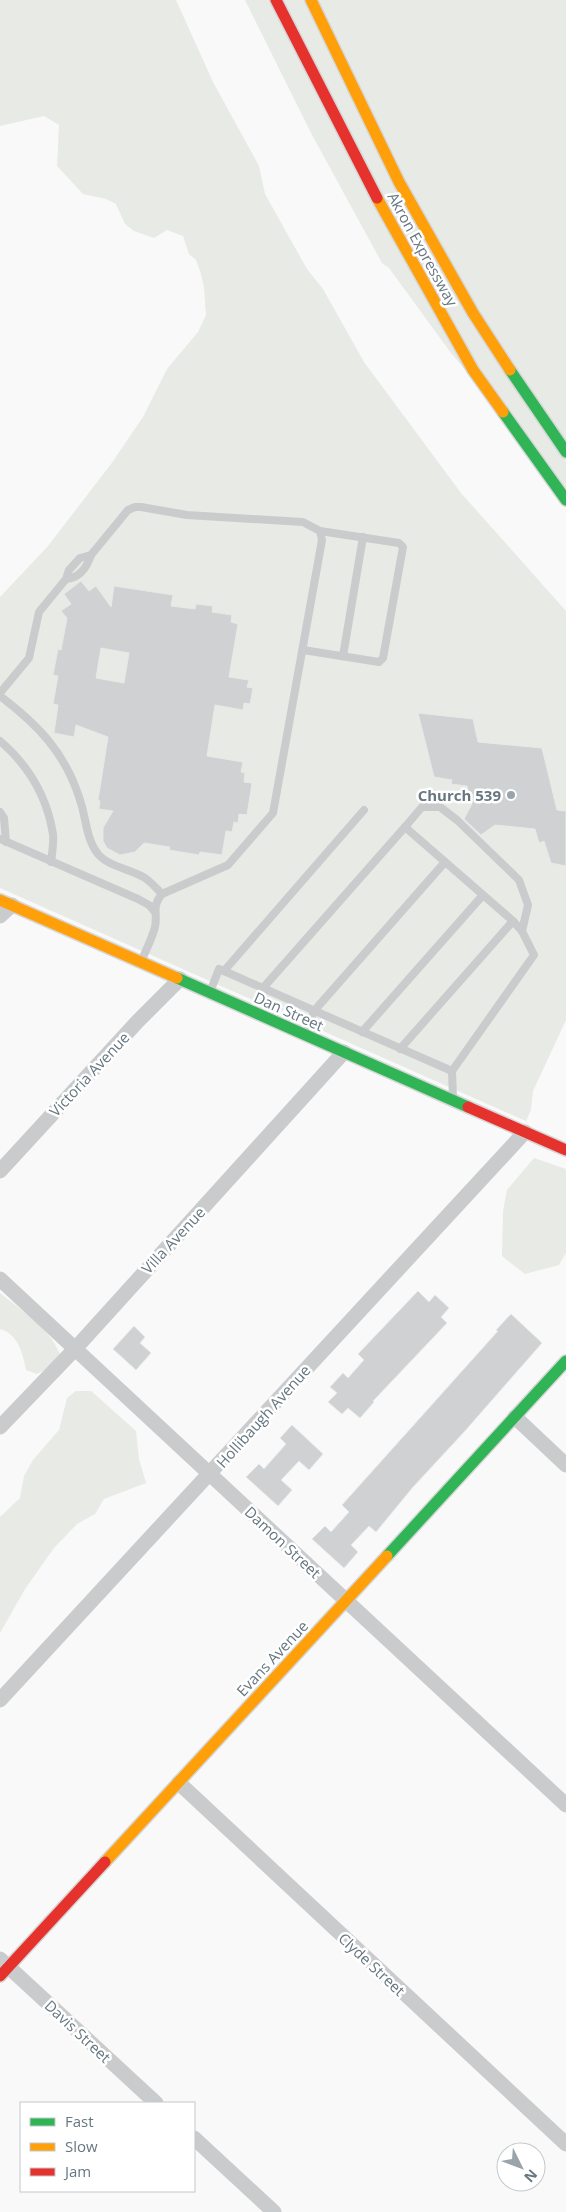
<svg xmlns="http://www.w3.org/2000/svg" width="566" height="2212" viewBox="0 0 566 2212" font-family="'Open Sans',sans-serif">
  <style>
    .green { fill: #e8eae6 }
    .building { fill: #cfd1d2; stroke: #e8e8e8; fill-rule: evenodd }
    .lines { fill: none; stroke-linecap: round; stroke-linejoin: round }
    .fast-casing { stroke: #d5d6d7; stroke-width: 14 }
    .slow-casing { stroke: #d5d6d7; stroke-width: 14 }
    .jam-casing { stroke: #d5d6d7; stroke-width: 14 }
    .lane { stroke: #cacbcc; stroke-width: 8 }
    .street { stroke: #cacbcc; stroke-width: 15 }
    .fast { stroke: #30b455; stroke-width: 11 }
    .slow { stroke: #ff9f0a; stroke-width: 11 }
    .jam { stroke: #e5322d; stroke-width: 11 }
    .poi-dot { fill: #99a4ab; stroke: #fff; stroke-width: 2 }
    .labels { text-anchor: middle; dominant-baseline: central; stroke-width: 5; stroke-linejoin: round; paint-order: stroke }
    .street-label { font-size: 15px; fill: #667781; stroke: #fff }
    .poi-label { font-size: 15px; font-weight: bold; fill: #667781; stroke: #fff; text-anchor: end }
  </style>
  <rect width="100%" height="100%" fill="#f9f9f9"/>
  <g class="green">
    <path d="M0 0H176L213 82 259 166 265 194 307 269 323 289 364 362 461 493 566 611V1020L533 1091 531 1110 526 1121 0 888V597L48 546 111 464 143 417 167 369 198 332 206 315 204 288 201 274 196 260 189 254 183 236 167 230 154 238 134 231 125 224 116 204 106 199 83 194 57 166 59 125 44 116 0 126Z"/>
    <path d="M245 0H566V488L451 353 389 268 382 263 311 133Z"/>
    <path d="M534 1158 566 1169V1253L559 1265 525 1274 502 1256 503 1211 507 1190Z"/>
    <path d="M0 1293C23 1312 48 1326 60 1354L49 1368 37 1374 26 1370C23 1353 18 1334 0 1329Z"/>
    <path d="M76 1391H91L136 1431 139 1459 146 1483 104 1499 95 1514 77 1524 54 1548 25 1589 0 1633V1517L20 1498 24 1476 33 1460 59 1430 67 1398Z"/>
  </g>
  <g class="building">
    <path d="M81 581 89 591 96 586 111 607 114 586 173 595 171 606 195 609 196 604 213 606 212 612 232 615 231 622 238 624 229 677 249 680 247 687 253 688 250 704 244 703 243 710 215 705 207 756 243 762 241 772 245 773 244 782 252 783 247 815 239 814 238 823 234 822 232 832 226 831 222 855 200 852 199 855 169 850 170 847 144 843 135 852 120 855 107 848 103 841V828L113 811 99 809 100 801 98 800 108 737 76 725 74 737 54 733 58 705 53 704 58 676 53 675 58 649 61 650 67 618 61 611 71 604 64 594ZM101 648 129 653 124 683 96 678Z"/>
    <path d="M418 713 473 719 478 742 542 748 557 810 566 811V866L551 863 544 841 539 843 535 829 495 825 481 835 464 819 472 804 467 786 451 784 452 780 434 777Z"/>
    <path d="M418 1291 429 1302 435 1295 449 1308 441 1317 447 1323 373 1401 374 1402 360 1418 348 1408 342 1414 328 1402 337 1393 330 1387 343 1373 348 1378 364 1360 358 1354Z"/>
    <path d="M511 1314 542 1343 464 1432 413 1487 376 1532 369 1526 351 1545 358 1552 344 1568 312 1539 325 1526 331 1532 349 1512 342 1505 498 1331 496 1330Z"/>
    <path d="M134 1326 145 1337 140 1343 151 1353 136 1370 113 1349Z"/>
    <path d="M292 1425 323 1454 309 1470 299 1461 281 1480 292 1490 278 1506 246 1477 259 1464 264 1469 286 1444 280 1438Z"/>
  </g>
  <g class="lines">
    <defs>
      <g id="fast">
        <path d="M510 370 566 452"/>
        <path d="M503 412 566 500"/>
        <path d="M177 978 468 1107"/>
        <path d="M387 1556 566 1361"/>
      </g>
      <g id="slow">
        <path d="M311 0 399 182 473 313 510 370"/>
        <path d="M377 198 473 370 503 412"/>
        <path d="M0 900 177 978"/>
        <path d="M105 1862 387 1556"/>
      </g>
      <g id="jam">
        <path d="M276 0 377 198"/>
        <path d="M468 1107 566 1150"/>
        <path d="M0 1976 105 1862"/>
      </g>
    </defs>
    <use href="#fast" class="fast-casing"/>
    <use href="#slow" class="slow-casing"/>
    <use href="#jam" class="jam-casing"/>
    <g class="lane">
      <path d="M91 555 128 510 135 507H141L187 515 303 522 320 531 322 540 273 813 228 865 162 894C151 907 158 913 155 927 152 939 146 949 142 960"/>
      <path d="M303 650 379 662 383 658 403 547 399 543 320 531"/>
      <path d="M343 656 363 537"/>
      <path d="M0 693 29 658 39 612 66 579 69 570 80 558 91 555C87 567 80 578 66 579"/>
      <path d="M0 696C38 725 65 752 80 800 86 817 86 839 98 854 109 867 131 869 145 878 151 882 157 889 162 894"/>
      <path d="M0 741C28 765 47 797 53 834 54 843 52 853 51 862"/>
      <path d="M0 812 4 818 6 842"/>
      <path d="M405 827 422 807H440L457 820 519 880 528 905 522 931"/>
      <path d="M0 839 138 899 149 905 154 911"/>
      <path d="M224 971 364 810"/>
      <path d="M263 988 405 827 513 921 522 931 534 955 452 1071"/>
      <path d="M210 992 219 969 224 971 452 1071 453 1098"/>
      <path d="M362 1032 483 895"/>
      <path d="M306 1033 314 1011 445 862"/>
      <path d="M400 1049 513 921"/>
    </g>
    <g class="street">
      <path d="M0 916 12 905"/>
      <path d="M0 1171 138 1021 180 979"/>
      <path d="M0 1279 566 1805"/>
      <path d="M515 1417 566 1465"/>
      <path d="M0 1427 74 1350 344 1052"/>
      <path d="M0 1700 525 1132"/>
      <path d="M179 1783 566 2144"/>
      <path d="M0 1959 156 2103"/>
      <path d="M194 2138 274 2212"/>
    </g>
    <use href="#fast" class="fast"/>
    <use href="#slow" class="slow"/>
    <use href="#jam" class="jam"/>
  </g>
  <circle class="poi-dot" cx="511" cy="795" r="5"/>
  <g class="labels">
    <g class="street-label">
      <text transform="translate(423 249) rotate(61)">Akron Expressway</text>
      <text transform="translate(289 1011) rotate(24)">Dan Street</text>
      <text transform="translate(89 1074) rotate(-47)">Victoria Avenue</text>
      <text transform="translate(173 1240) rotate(-47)">Villa Avenue</text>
      <text transform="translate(263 1416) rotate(-48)">Hollibaugh Avenue</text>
      <text transform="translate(283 1542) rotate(43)">Damon Street</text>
      <text transform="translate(272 1658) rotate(-47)">Evans Avenue</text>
      <text transform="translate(372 1964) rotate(43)">Clyde Street</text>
      <text transform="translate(78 2031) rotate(43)">Davis Street</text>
    </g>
    <g class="poi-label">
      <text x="501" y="795">Church 539</text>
    </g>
  </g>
  <rect x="20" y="2102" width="175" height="90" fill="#ffffff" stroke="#c2c9cd"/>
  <rect x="30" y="2118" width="25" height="8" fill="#30b455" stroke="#c2c9cd"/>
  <text x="65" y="2127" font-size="15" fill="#667781">Fast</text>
  <rect x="30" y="2143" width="25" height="8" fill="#ff9f0a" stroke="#c2c9cd"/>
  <text x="65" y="2152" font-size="15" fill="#667781">Slow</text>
  <rect x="30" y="2168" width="25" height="8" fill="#e5322d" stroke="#c2c9cd"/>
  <text x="65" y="2177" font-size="15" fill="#667781">Jam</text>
  <g transform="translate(521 2167) rotate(132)"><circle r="24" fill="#ffffff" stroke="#c2c9cd"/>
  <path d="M0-4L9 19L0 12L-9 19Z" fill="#99a4ab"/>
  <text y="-8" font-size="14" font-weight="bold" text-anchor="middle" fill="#667781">N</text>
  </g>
</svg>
